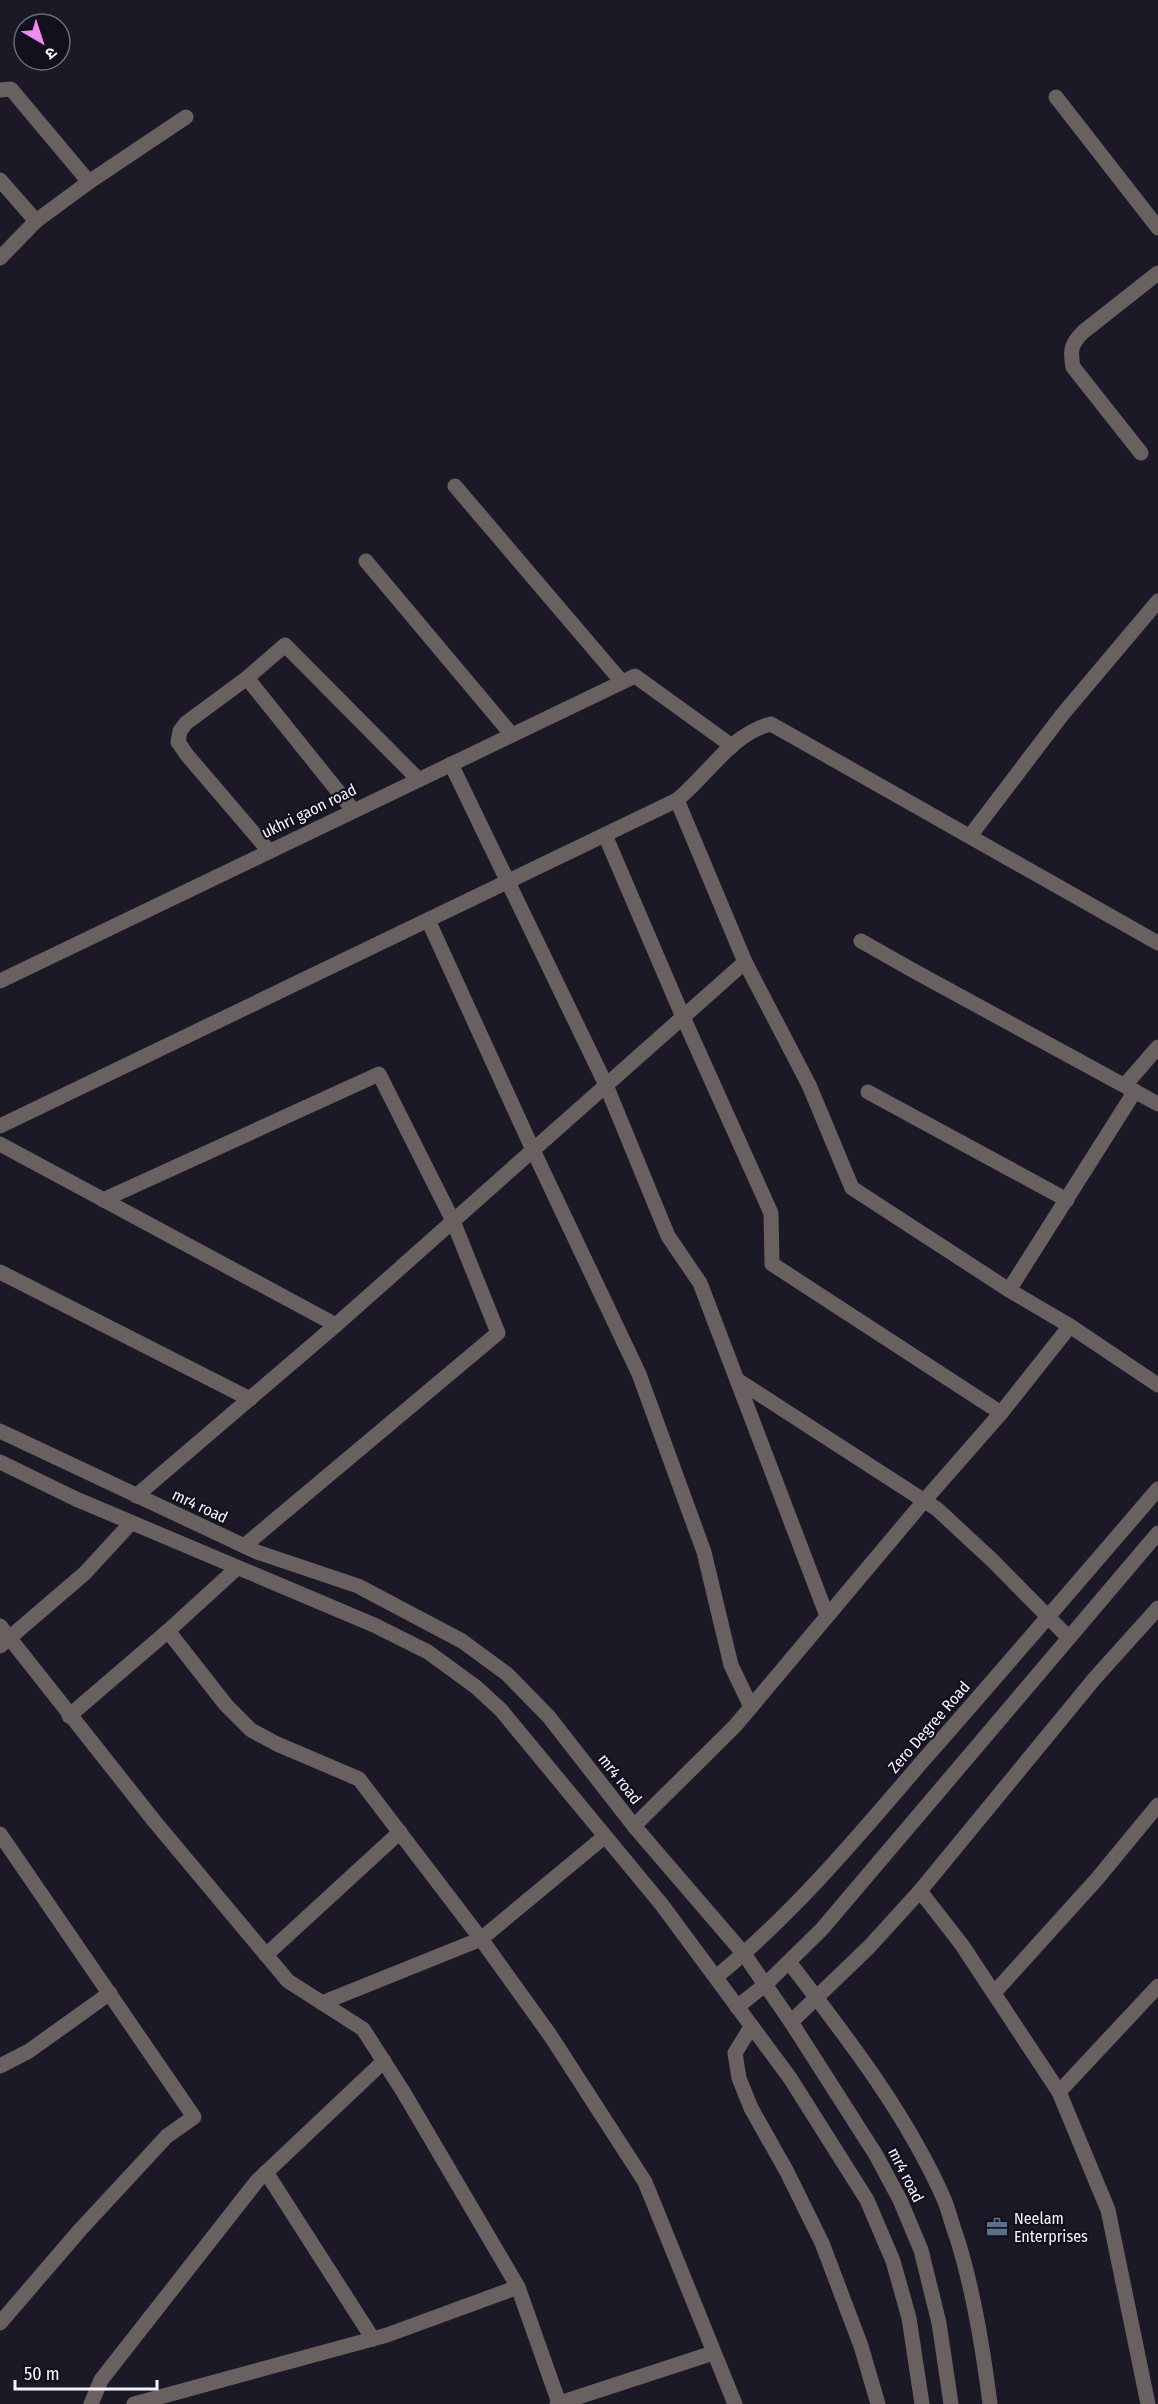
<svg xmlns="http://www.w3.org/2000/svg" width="1158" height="2404" viewBox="0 0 1158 2404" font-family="'Fira Sans Condensed','Noto Sans Devanagari',sans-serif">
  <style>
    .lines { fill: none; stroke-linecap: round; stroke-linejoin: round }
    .minor { stroke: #696160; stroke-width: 15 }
    .labels { text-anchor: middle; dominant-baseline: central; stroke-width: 4.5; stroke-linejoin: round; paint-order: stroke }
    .street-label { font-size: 16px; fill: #f5f4fd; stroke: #12101c }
    .poi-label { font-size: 16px; fill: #f5f4fd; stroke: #12101c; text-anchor: start }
  </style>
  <rect width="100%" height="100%" fill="#1b1926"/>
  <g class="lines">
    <g class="minor">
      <path d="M0 90 11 89 89 182"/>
      <path d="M1056 97 1158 228"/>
      <path d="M0 180 36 221"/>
      <path d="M0 258 36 221 89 182 186 117"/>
      <path d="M1141 453 1073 367C1070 350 1071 344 1083 332L1158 273"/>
      <path d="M455 486 622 682"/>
      <path d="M366 561 512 735"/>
      <path d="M247 678 353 810"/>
      <path d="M451 764 606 1085 668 1236 700 1283 827 1616"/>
      <path d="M677 800 745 962 809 1085 852 1188 1009 1290 1070 1326 1158 1385"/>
      <path d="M605 835 683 1017 771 1213 772 1264 1001 1413"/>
      <path d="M970 836 1062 715 1158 601"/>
      <path d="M269 851 187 755 178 742 180 731 186 723 247 678 285 645 418 779"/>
      <path d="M428 920 533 1150 639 1374 704 1552 731 1665 751 1707"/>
      <path d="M861 941 914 971 1158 1104"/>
      <path d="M0 981 635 676 732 746"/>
      <path d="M1125 1085 1158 1047"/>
      <path d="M868 1092 1067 1200"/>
      <path d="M0 1126 677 800C707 776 732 733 771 724L1158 943"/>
      <path d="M0 1144 336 1325"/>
      <path d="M103 1200 379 1074 453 1221 498 1333 244 1546"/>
      <path d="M0 1272 250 1399"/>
      <path d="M1009 1290 1135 1091"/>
      <path d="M739 1381 937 1509 993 1561 1068 1637"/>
      <path d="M0 1431 257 1552 358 1586 462 1641 507 1674 549 1717 634 1826 744 1954 791 2022 876 2155 900 2200 921 2250 939 2323 951 2404"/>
      <path d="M0 1462 76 1499 374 1625 428 1652 476 1687 501 1710 662 1905 790 2078 867 2200 893 2261 909 2318 922 2404"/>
      <path d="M136 1496 336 1325 745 962"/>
      <path d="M0 1626 155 1822 288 1981 363 2029 404 2093 518 2287 559 2403"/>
      <path d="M168 1631 226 1705 251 1730 277 1744 359 1779 481 1939 550 2035 645 2182 735 2404"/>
      <path d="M0 1646 85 1573 131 1523"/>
      <path d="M69 1716 168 1631 237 1568"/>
      <path d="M634 1826 735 1726 924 1501 1001 1413 1070 1326"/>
      <path d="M0 1834 194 2117 167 2136 80 2230 0 2323"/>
      <path d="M920 1891 962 1945 1059 2092 1108 2210 1148 2404"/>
      <path d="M266 1955 400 1832"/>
      <path d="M789 1962C846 2036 906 2113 944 2199 949 2211 952 2225 957 2238 974 2292 983 2348 990 2404"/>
      <path d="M716 1977C792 1915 856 1839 920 1764 1000 1673 1079 1581 1158 1489"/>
      <path d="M994 1993 1097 1879 1158 1805"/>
      <path d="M322 2003 481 1939 604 1837"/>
      <path d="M737 2007 765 1985 822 1929 1158 1533"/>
      <path d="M791 2022 869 1947 920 1891 1095 1678 1158 1608"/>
      <path d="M751 2027 735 2053 739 2078 751 2108 787 2172 822 2243 861 2346 878 2404"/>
      <path d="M0 2066 29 2051 110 1993"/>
      <path d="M1059 2092 1158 1986"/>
      <path d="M266 2172 373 2339"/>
      <path d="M91 2404 101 2380 257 2181 384 2061"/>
      <path d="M134 2404 387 2335 518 2287"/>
      <path d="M557 2404 713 2353"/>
    </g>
  </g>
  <defs>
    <symbol id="office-bare" viewBox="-9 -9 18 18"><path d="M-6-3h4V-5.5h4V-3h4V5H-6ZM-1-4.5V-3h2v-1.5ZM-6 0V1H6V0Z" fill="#5c6f8a" stroke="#12101c" stroke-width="2.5" paint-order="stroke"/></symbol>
  </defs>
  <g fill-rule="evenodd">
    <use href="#office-bare" x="982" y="2212" width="30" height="30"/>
  </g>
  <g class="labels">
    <g class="street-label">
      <text transform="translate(309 811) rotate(-26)">ukhri gaon road</text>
      <text transform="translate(200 1506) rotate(25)">mr4 road</text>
      <text transform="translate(929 1727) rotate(-49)">Zero Degree Road</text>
      <text transform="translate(620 1779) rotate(52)">mr4 road</text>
      <text transform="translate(906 2175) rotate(63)">mr4 road</text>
    </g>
    <g class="poi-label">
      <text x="1014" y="2218">Neelam<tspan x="1014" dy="18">Enterprises</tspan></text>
    </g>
  </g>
  <g transform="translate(42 42) rotate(141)"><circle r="28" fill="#12101c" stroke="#6d6b76" stroke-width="1.5"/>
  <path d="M0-4.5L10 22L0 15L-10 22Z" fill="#f08bf5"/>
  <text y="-9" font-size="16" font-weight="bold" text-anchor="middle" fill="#f5f4fd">उ</text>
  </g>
  <path d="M15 2380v9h142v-9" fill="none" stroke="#f5f4fd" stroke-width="3"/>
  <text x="24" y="2380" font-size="18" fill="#f5f4fd" stroke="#12101c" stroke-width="4.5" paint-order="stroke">50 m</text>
</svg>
